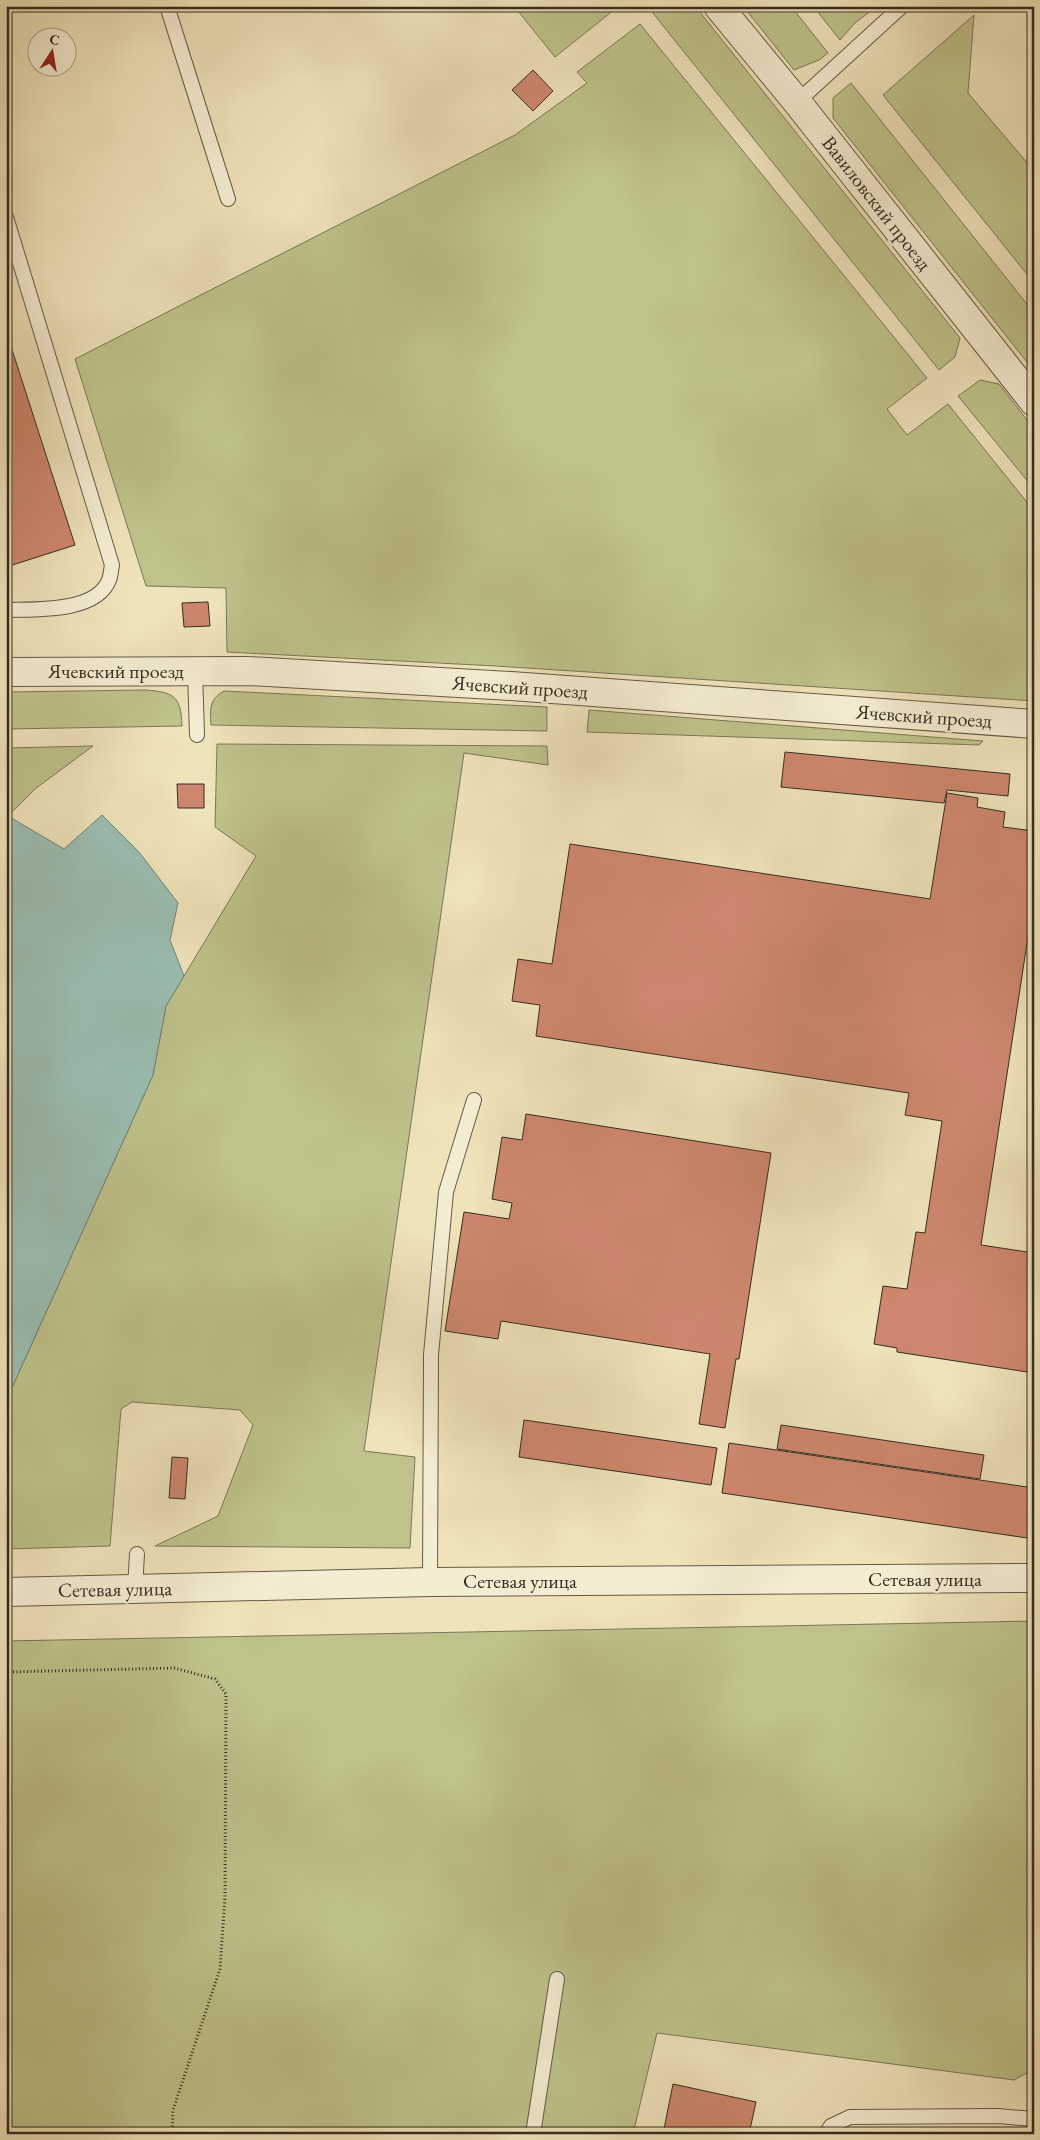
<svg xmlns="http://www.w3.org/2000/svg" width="1040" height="2140" viewBox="0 0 1040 2140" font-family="'EB Garamond',serif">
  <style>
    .green { fill: #bfc28b; stroke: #7a7857 }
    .water { fill: #9abeb2; stroke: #728479 }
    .building { fill: #ce876e; stroke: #352d23 }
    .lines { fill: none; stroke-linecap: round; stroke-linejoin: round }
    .service-casing { stroke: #645a49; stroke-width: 16 }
    .minor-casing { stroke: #645a49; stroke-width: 30 }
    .path { stroke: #352d23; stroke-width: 3; stroke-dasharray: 1 2.5; stroke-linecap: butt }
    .service { stroke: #f5edd2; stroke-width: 14 }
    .minor { stroke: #f5edd2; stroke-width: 28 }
    .labels { text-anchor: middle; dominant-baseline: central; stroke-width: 4.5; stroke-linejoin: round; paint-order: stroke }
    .street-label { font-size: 20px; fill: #352d23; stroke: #f5edd2 }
  </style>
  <rect width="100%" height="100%" fill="#efe3ba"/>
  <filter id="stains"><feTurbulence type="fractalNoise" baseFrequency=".004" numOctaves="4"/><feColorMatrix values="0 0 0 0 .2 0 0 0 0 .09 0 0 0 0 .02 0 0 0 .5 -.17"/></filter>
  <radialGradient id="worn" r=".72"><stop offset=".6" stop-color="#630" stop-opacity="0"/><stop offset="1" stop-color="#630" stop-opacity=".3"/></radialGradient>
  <g class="green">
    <path d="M514 6H619L555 57Z"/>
    <path d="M660 6H695L960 338 955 357 939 370 652 12Z"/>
    <path d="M743 6H791L828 53 819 60 794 70Z"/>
    <path d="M813 6H877L855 23 840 40Z"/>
    <path d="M974 15 968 93 1034 171V283L883 95Z"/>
    <path d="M640 24 927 378 887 409 907 435 948 404 1034 511V701L496 666 227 652 226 588 146 586 75 359 515 135 587 83 577 72Z"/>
    <path d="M851 83 1034 313V371L833 118V98Z"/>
    <path d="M980 380 999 384 1034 429V489L958 396Z"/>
    <path d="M145 690C174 692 181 696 182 726L6 729V692Z"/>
    <path d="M224 691 547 707V731L211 725C210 709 209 699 224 691Z"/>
    <path d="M589 710 983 741 979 745 587 732Z"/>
    <path d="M217 744 547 746 548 765 464 753 364 1451 415 1457 410 1548 155 1546 218 1516 253 1425 240 1410 132 1402 121 1409 110 1546 6 1549V1401L153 1075 166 1006 256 856 215 827Z"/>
    <path d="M93 746 35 789 6 818V748Z"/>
    <path d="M1034 1621V2069L1014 2080 657 2033 633 2134H6V1641Z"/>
  </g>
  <path class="water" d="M102 815 139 852 178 903 170 940 184 976 166 1006 153 1075 6 1401V818L8 816 64 849Z"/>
  <g class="building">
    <path d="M533 70 553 91 533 111 512 90Z"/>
    <path d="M6 331 75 545 6 567Z"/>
    <path d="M208 602 210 626 184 627 182 603Z"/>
    <path d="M785 752 1010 774 1008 796 947 790 944 803 781 787Z"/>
    <path d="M177 784H204V808H178Z"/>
    <path d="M947 793 978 798 977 807 1005 812 1003 827 1034 831V897L981 1245 1034 1253V1373L897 1352V1348L874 1344 883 1286 907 1289 916 1232 925 1233 942 1121 905 1115 909 1093 536 1036 540 1005 512 1001 518 959 552 964 570 844 930 899Z"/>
    <path d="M526 1114 771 1153 739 1359H736L725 1428 699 1424 710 1354 501 1321 498 1339 445 1331 464 1212 509 1219 512 1203 492 1199 502 1137 522 1140Z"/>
    <path d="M524 1420 717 1448 711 1485 519 1457Z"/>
    <path d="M781 1425 984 1455 980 1479 777 1449Z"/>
    <path d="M729 1443 1034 1488V1539L722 1493Z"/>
    <path d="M172 1457 188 1458 185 1499 169 1498Z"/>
    <path d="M673 2084 756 2102 749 2134H663Z"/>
  </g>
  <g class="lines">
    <defs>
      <g id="service">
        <path d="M167 6 228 199"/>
        <path d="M797 102 902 6"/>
        <path d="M6 217 112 565C111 569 111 575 109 580 96 613 35 609 6 610"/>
        <path d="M195 671 197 735"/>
        <path d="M430 1582 431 1355 446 1192 474 1100"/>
        <path d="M135 1588 137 1554"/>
        <path d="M533 2134 557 1979"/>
        <path d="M826 2134 831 2126 850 2117 998 2116 1034 2119"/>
      </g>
      <g id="minor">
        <path d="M718 6 797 102 1034 402"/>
        <path d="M6 672 248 671 511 686 1034 724"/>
        <path d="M6 1592 430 1582 1034 1578"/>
      </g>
    </defs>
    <use href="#service" class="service-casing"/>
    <use href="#minor" class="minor-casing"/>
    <path class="path" d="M6 1672 174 1668 215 1679 226 1694 225 1896 220 1969 173 2110 172 2134"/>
    <use href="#service" class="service"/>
    <use href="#minor" class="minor"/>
  </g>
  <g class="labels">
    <g class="street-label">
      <text transform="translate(877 203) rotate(52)">Вавиловский проезд</text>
      <text x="116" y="671">Ячевский проезд</text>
      <text transform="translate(520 687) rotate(4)">Ячевский проезд</text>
      <text transform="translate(924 716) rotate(4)">Ячевский проезд</text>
      <text x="925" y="1579">Сетевая улица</text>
      <text x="520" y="1581">Сетевая улица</text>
      <text transform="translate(115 1589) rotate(-1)">Сетевая улица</text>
    </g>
  </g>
  <rect width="1040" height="2140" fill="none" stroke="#efe3ba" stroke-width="25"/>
  <rect x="8" y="8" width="1025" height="2125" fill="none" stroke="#352d23" stroke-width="2.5"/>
  <rect x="12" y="12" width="1015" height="2115" fill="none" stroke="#352d23"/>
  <g transform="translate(52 52) rotate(12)"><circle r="24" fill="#f5edd2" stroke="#a8a08c"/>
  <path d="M0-4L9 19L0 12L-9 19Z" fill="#8f2418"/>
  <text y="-8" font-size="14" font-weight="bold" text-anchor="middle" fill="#352d23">С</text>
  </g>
  <rect width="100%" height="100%" filter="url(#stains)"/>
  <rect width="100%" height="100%" fill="url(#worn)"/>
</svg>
